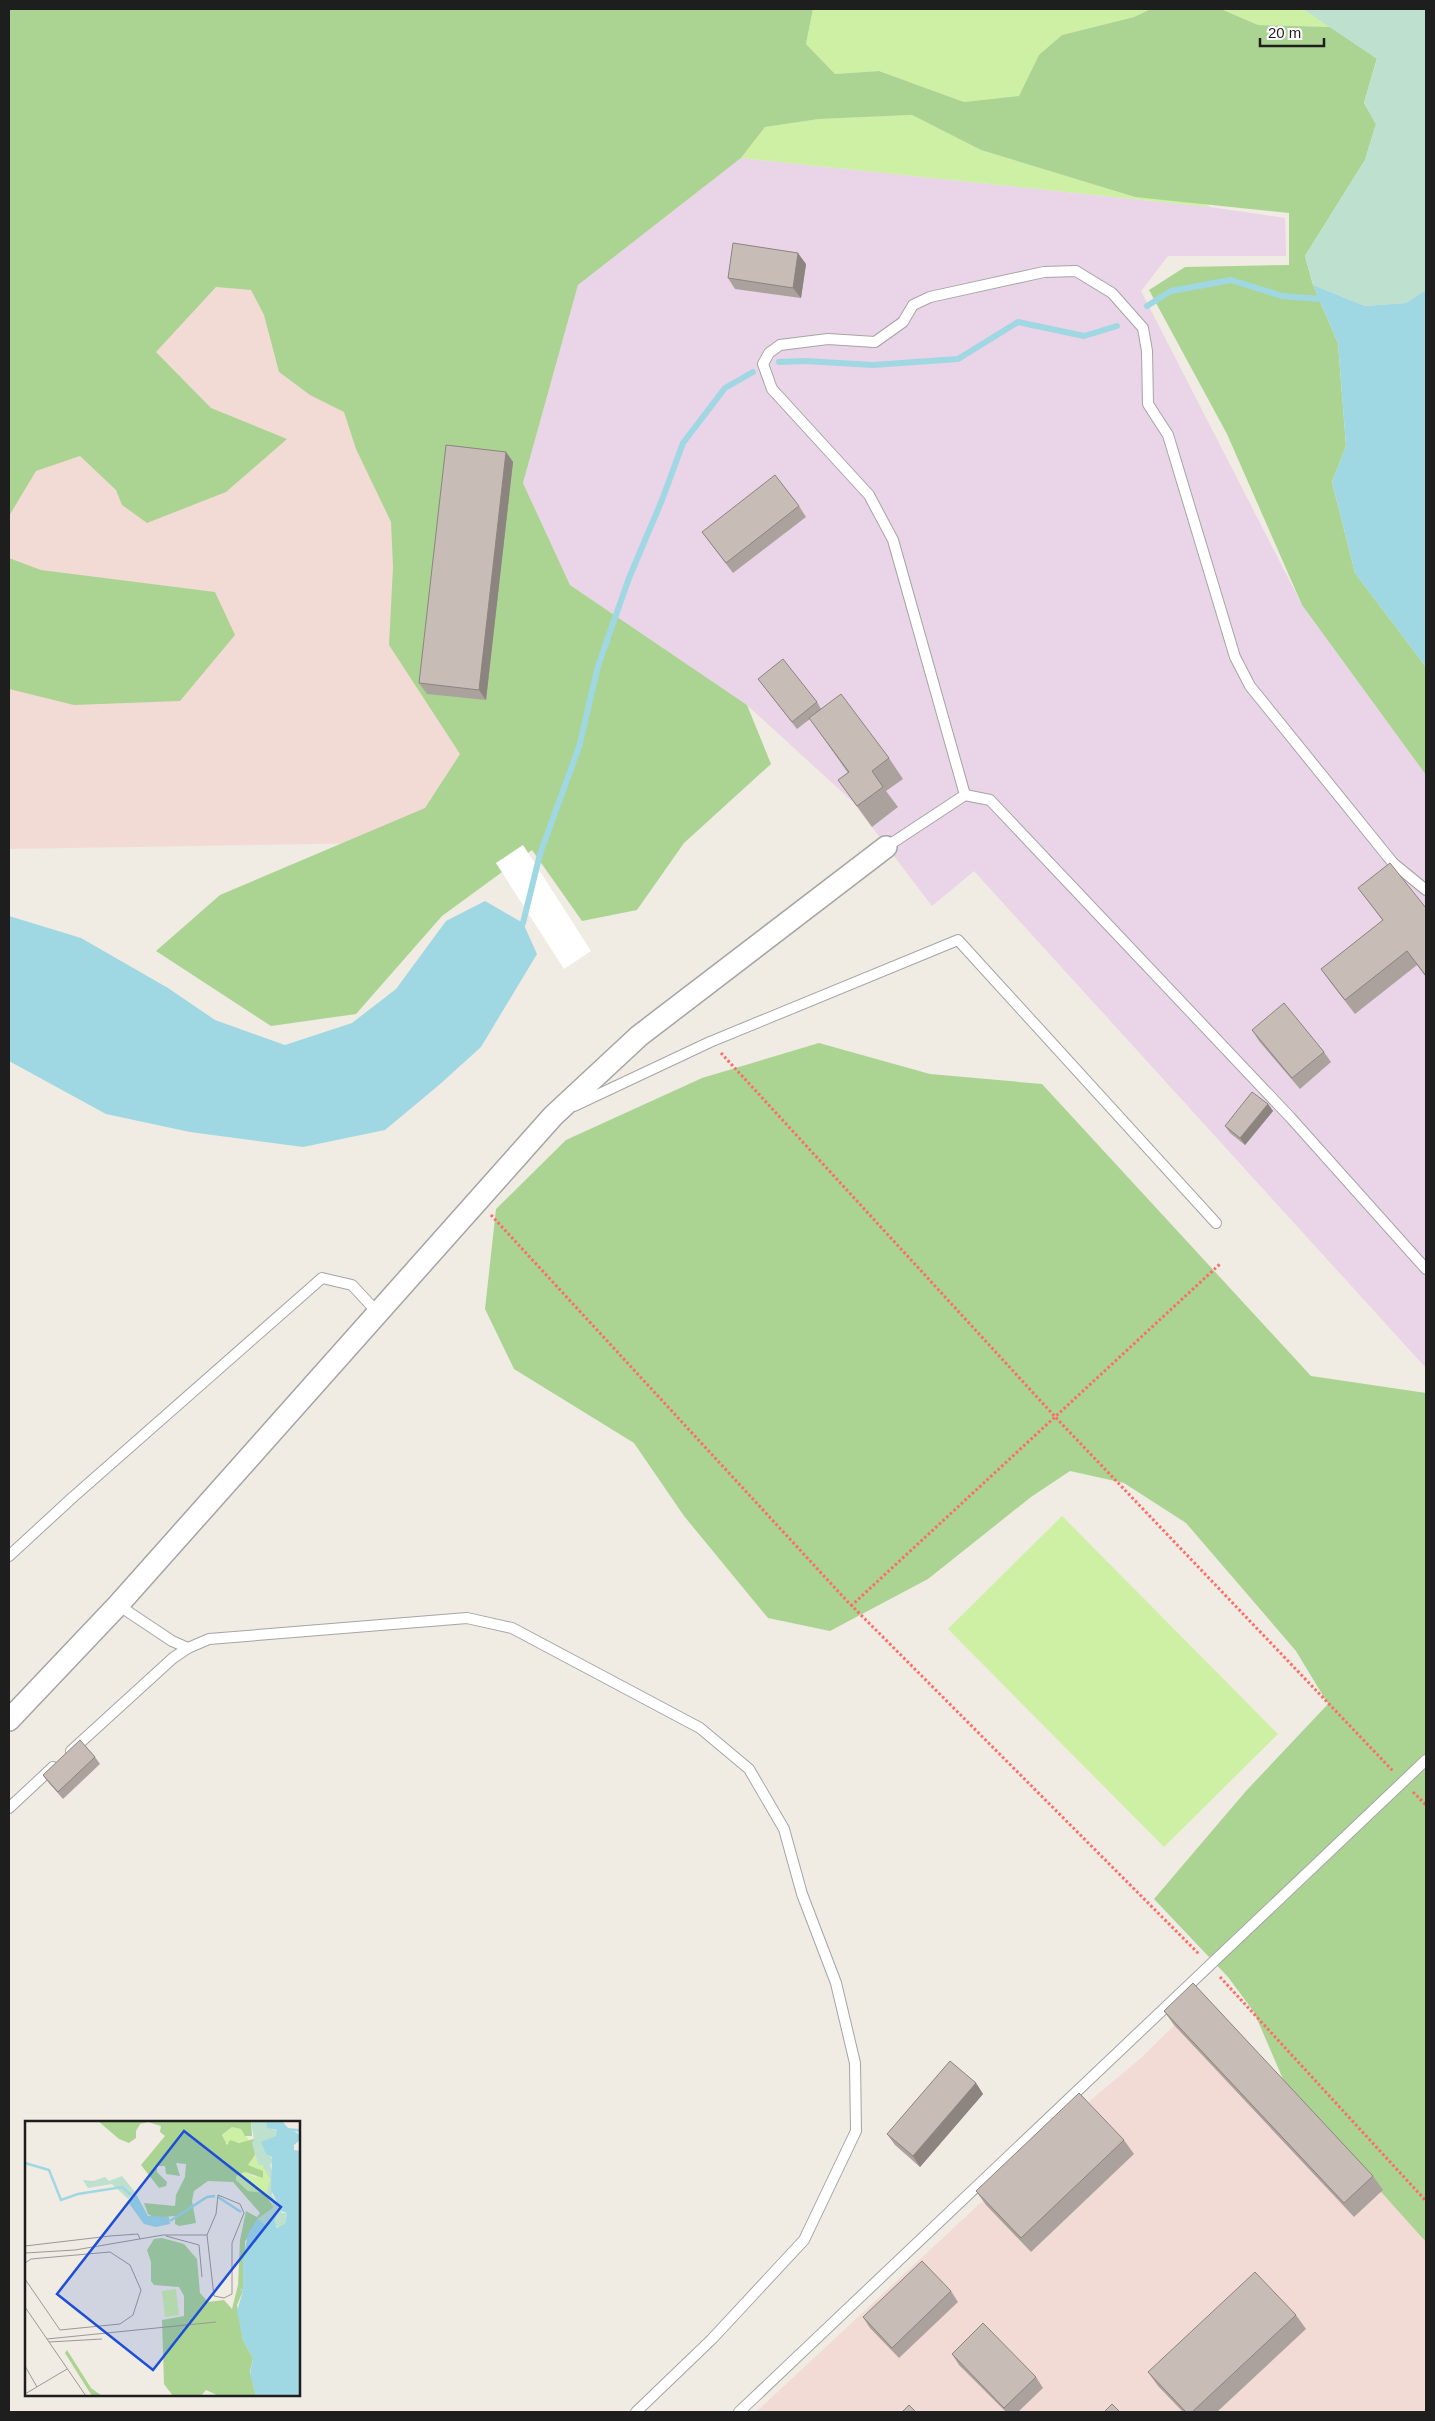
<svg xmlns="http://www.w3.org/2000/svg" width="1435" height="2421" viewBox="0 0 1435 2421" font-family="Arial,sans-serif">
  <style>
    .industrial { fill: #ead4e7 }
    .military { fill: #f3dbd5 }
    .grass { fill: #cef0a4 }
    .forest { fill: #abd493 }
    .wetland { fill: #bee0ce }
    .water { fill: #9fd8e2 }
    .pier { fill: #fff }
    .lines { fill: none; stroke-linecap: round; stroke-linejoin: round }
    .stream { stroke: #9fd8e2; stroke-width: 6 }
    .service-casing { stroke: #a5a5a5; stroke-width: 12 }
    .minor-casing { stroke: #a5a5a5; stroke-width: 24 }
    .path { stroke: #ff6b65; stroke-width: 3; stroke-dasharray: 2.5 2.5; stroke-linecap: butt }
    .service { stroke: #fff; stroke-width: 10 }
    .minor { stroke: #fff; stroke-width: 21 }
    .wall { fill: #aca29d }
    .shaded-wall { fill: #8c847f }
    .building { fill: #c8bcb6; stroke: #8c847f }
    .inset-river { fill: none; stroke: #9fd8e2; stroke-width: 2.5 }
    .inset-road { fill: none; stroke: #9c9994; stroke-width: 1 }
    .view { fill: #1d4ed8; fill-opacity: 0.15; stroke: #1d4ed8; stroke-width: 2.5 }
    .inset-edge { fill: none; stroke: #1e1e1e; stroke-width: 2.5 }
  </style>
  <rect width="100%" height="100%" fill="#f0ebe3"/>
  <path class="industrial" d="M741 158 1210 207 1285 218 1286 256H1168L1141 291 1302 605 1426 775V1368L974 871 932 906 852 801 747 705 570 585 523 483 578 285Z"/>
  <g class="military">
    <path d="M9 9 534 358 491 804 435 842 9 849Z"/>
    <path d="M1203 1997 1426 2239V2412H756L1092 2099 1141 2058Z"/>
  </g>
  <g class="grass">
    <path d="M813 9H1151L1134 17 1062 35 1040 55 1019 96 964 102 879 71 835 74 806 44Z"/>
    <path d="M1221 9H1303L1330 27 1258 25Z"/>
    <path d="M912 115 981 150 1135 197 1202 202 1210 207 741 158 765 127 819 119Z"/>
    <path d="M1062 1516 1278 1734 1164 1847 948 1629Z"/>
  </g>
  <g class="forest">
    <path d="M9 9H813L806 44 835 74 879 71 964 102 1019 96 1039 55 1062 35 1134 17 1151 9H1221L1258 25 1330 27 1377 58 1364 103 1376 124 1365 160 1305 256 1313 285 1338 343 1346 446 1332 482 1355 573 1426 667V775L1302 605 1227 434 1149 290 1185 267 1289 265V213L1135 197 981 150 912 115 819 119 765 127 741 158 578 285 523 483 570 585 747 705 771 764 684 843 637 910 582 921 532 850 442 916 356 1014 271 1026 156 951 220 895 425 808 460 754 389 645 393 567 391 522 356 449 344 412 310 395 279 372 264 315 251 290 216 287 156 352 211 408 287 439 226 492 147 523 122 505 116 490 80 456 36 471 9 516Z"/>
    <path d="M9 558 41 570 215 592 235 635 180 701 74 705 9 689Z"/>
    <path d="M819 1043 930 1074 1042 1084 1311 1376 1426 1393V2242L1286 2086 1254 2012 1228 1977 1154 1899 1246 1791 1328 1704 1296 1651 1186 1523 1124 1483 1070 1471 1031 1497 928 1579 830 1631 768 1618 684 1516 634 1443 514 1369 485 1309 496 1209 566 1140 702 1078Z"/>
  </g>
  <path class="wetland" d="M1303 9H1426V290L1406 303 1365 306 1313 285 1305 256 1365 160 1376 124 1364 103 1377 59Z"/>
  <g class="water">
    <path d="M1313 285 1365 306 1406 303 1426 290V667L1355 573 1332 482 1346 446 1338 343Z"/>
    <path d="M485 901 523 923 537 954 481 1047 439 1085 385 1130 303 1147 190 1132 106 1114 9 1061V916L81 938 168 988 215 1020 285 1045 352 1023 396 989 446 921Z"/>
  </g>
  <path class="pier" d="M523 845 591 951 564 969 496 863Z"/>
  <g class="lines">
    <g class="stream">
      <path d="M1147 306 1171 291 1231 280 1282 296 1320 299"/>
      <path d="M779 362 805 361 873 365 958 359 1018 322 1084 336 1117 326"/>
      <path d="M520 929 523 923 540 854 579 747 598 666 629 578 662 500 683 443 725 388 753 372"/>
    </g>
    <defs>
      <g id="service">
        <path d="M965 795 893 540 869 495 772 389 763 364 769 353 780 345 828 339 875 342 903 322 913 305 930 297 1044 272 1076 271 1112 293 1143 328 1147 351 1148 404 1168 435 1235 657 1250 686 1393 863 1426 890"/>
        <path d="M886 847 965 795 990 800 1290 1117 1426 1269"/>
        <path d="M574 1106 710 1042 958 940 1216 1223"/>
        <path d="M9 1556 72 1498 322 1278 352 1285 378 1313"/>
        <path d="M118 1605 172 1641 188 1648"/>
        <path d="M71 1751 173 1658 188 1648 209 1639 467 1618 512 1628 700 1728 749 1769 784 1829 802 1894 836 1983 855 2063 856 2131 804 2240 712 2339 636 2412"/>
        <path d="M9 1808 53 1767"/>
        <path d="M739 2412 1426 1760"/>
      </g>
      <path id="minor" d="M9 1720 118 1605 553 1116 639 1036 886 847"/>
    </defs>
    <use href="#service" class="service-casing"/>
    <use href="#minor" class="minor-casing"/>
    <g class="path">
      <path d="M721 1053 1059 1421 1393 1771"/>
      <path d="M491 1215 847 1601 1199 1954"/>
      <path d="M851 1606 1220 1264"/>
      <path d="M1413 1792 1426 1805"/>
      <path d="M1220 1977 1426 2201"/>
    </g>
    <use href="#service" class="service"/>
    <use href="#minor" class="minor"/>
  </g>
  <g class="wall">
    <path d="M806 264 801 298 735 289 728 278Z"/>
    <path d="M506 452 513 462 486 700 427 694 419 683Z"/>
    <path d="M799 506 806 517 733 573 702 532Z"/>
    <path d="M758 679 817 702 821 709 889 758 903 779 886 791 898 807 872 827 838 780 848 773 810 719 797 729Z"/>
    <path d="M1358 888 1426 908V977L1417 965 1355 1014 1331 983 1321 969 1383 921Z"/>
    <path d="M1252 1030 1324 1052 1331 1062 1300 1089 1259 1041Z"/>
    <path d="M1268 1104 1273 1111 1245 1145 1230 1133 1225 1126Z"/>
    <path d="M95 1757 100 1764 63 1799 48 1782 43 1775Z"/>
    <path d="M1164 2011 1373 2176 1383 2190 1354 2217 1174 2025Z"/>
    <path d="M976 2083 983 2094 920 2167 895 2145 887 2134Z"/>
    <path d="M1124 2140 1134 2154 1031 2252 986 2205 976 2191Z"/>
    <path d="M951 2291 958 2302 899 2358 870 2328 863 2317Z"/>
    <path d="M1296 2315 1306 2329 1217 2412H1183L1158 2386 1148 2372Z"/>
    <path d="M952 2354 1036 2377 1043 2388 1018 2412H1006L959 2365Z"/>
  </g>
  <g class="shaded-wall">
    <path d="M798 253 806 264 801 298 793 288Z"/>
    <path d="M506 452 513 462 486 700 479 690Z"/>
    <path d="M1268 1104 1273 1111 1245 1145 1240 1138Z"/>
    <path d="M976 2083 983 2094 920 2167 913 2156Z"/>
  </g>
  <g class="building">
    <path d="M733 243 798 253 793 288 728 278Z"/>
    <path d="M446 445 506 452 479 690 419 683Z"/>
    <path d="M775 475 799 506 726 563 702 532Z"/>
    <path d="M783 659 817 702 792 722 758 679Z"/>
    <path d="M841 694 889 758 872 771 883 787 857 806 838 780 849 772 809 718Z"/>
    <path d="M1390 863 1426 908V976L1407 951 1345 1000 1321 969 1383 920 1358 888Z"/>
    <path d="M1284 1003 1324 1052 1292 1078 1252 1030Z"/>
    <path d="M1252 1092 1268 1104 1240 1138 1225 1126Z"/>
    <path d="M80 1740 95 1757 58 1792 43 1775Z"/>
    <path d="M1193 1983 1373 2176 1344 2203 1164 2011Z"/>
    <path d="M950 2061 976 2083 913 2156 887 2134Z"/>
    <path d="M1079 2093 1124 2140 1021 2238 976 2191Z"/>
    <path d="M922 2261 951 2291 892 2348 863 2317Z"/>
    <path d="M1255 2272 1296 2315 1192 2412H1186L1148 2372Z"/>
    <path d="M983 2323 1036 2377 1004 2408 952 2354Z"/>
    <path d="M1112 2404 1120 2412H1104Z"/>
    <path d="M909 2405 916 2412H902Z"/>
  </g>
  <g transform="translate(25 2121)">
    <rect width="275" height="275" fill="#f0ebe3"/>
    <path d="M207 6 216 8 224 19 222 21 199 22 197 15ZM230 34 233 44H237L245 57 243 76 247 82 239 72 223 70 211 59V55L220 51 232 57 229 47 223 44ZM151 168 154 194 140 196 137 170Z" fill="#cef0a4"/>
    <path d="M73 0H226L227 15H220L216 8 207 6 197 14 202 24 205 19 214 22 229 18 230 34 223 44 238 50V57L220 51 211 55V59L223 70 239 72 249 86 220 120V151L218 168H215L218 170 212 184 218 219 228 237 225 251 231 275H194L181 269 176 275H148L139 263 137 199 159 195V175L154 166 129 164 126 160V141L122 129 129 118 137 117 159 123 172 138 175 172 183 181 199 179 207 188 213 164 215 119 221 90 232 96 235 92 208 61 183 60 169 70 167 80 171 102 154 105 150 103V95L130 97 123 93 119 82 150 85 151 74 160 56 161 43 151 42 155 55 141 53 140 45H132V51L142 61 141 65 134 67 116 44 140 15 135 11 136 5 123 1 115 3 111 10V17L104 22 94 18ZM42 229 66 267 77 275H67L40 232Z" fill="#abd493"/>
    <path d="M226 0H241L243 7 253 10 257 4 260 7 257 12 253 11 252 15 240 20 238 25 248 39 245 45 248 52 247 74 257 92H262L260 103 255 108 250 103 251 93 242 105 232 98 249 86 242 72 245 58 237 44H233L227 22 229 19ZM97 55 110 71 103 78 87 63 63 67 58 59 68 60 80 56 84 60Z" fill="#bee0ce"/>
    <path d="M241 0H257L263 7 275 8V11L269 10 275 14V19L269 24V29L275 30V275H231L225 253 228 237 218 219 212 190 218 170 215 168 218 167V140L223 113 232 98 242 105 252 92 250 100 252 107 260 103 262 92 256 90 246 69 247 36 241 33 236 21 251 15 252 9 242 7ZM110 71 123 95 144 96 145 103 131 106 119 103 103 81Z" fill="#9fd8e2"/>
    <path class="inset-river" d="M0 42 24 49 36 79 53 73 97 66 106 74M193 76 216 91M145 100 182 76 190 75"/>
    <path class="inset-road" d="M193 74 215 83 219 92 207 122V173L199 177 189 175 182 114 191 93ZM141 115 174 124 177 156M0 125 85 115 113 113 115 118M0 132 50 129 138 114H182M0 142 6 138 85 131 105 144 116 169 108 194 95 203 35 209 0 158M0 186 61 275M22 218 191 201M24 221 77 218M0 245 12 266M0 273 42 248"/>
    <path class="view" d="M159 10 256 86 128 249 32 173Z"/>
    <rect width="275" height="275" class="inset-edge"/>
  </g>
  <rect width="1435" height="2421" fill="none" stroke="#1e1e1e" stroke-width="20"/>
  <path d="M1260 38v8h64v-8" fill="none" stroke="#1e1e1e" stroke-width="2.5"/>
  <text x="1268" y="38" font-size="15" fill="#1e1e1e" stroke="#ffffff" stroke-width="4" paint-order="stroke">20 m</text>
</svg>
